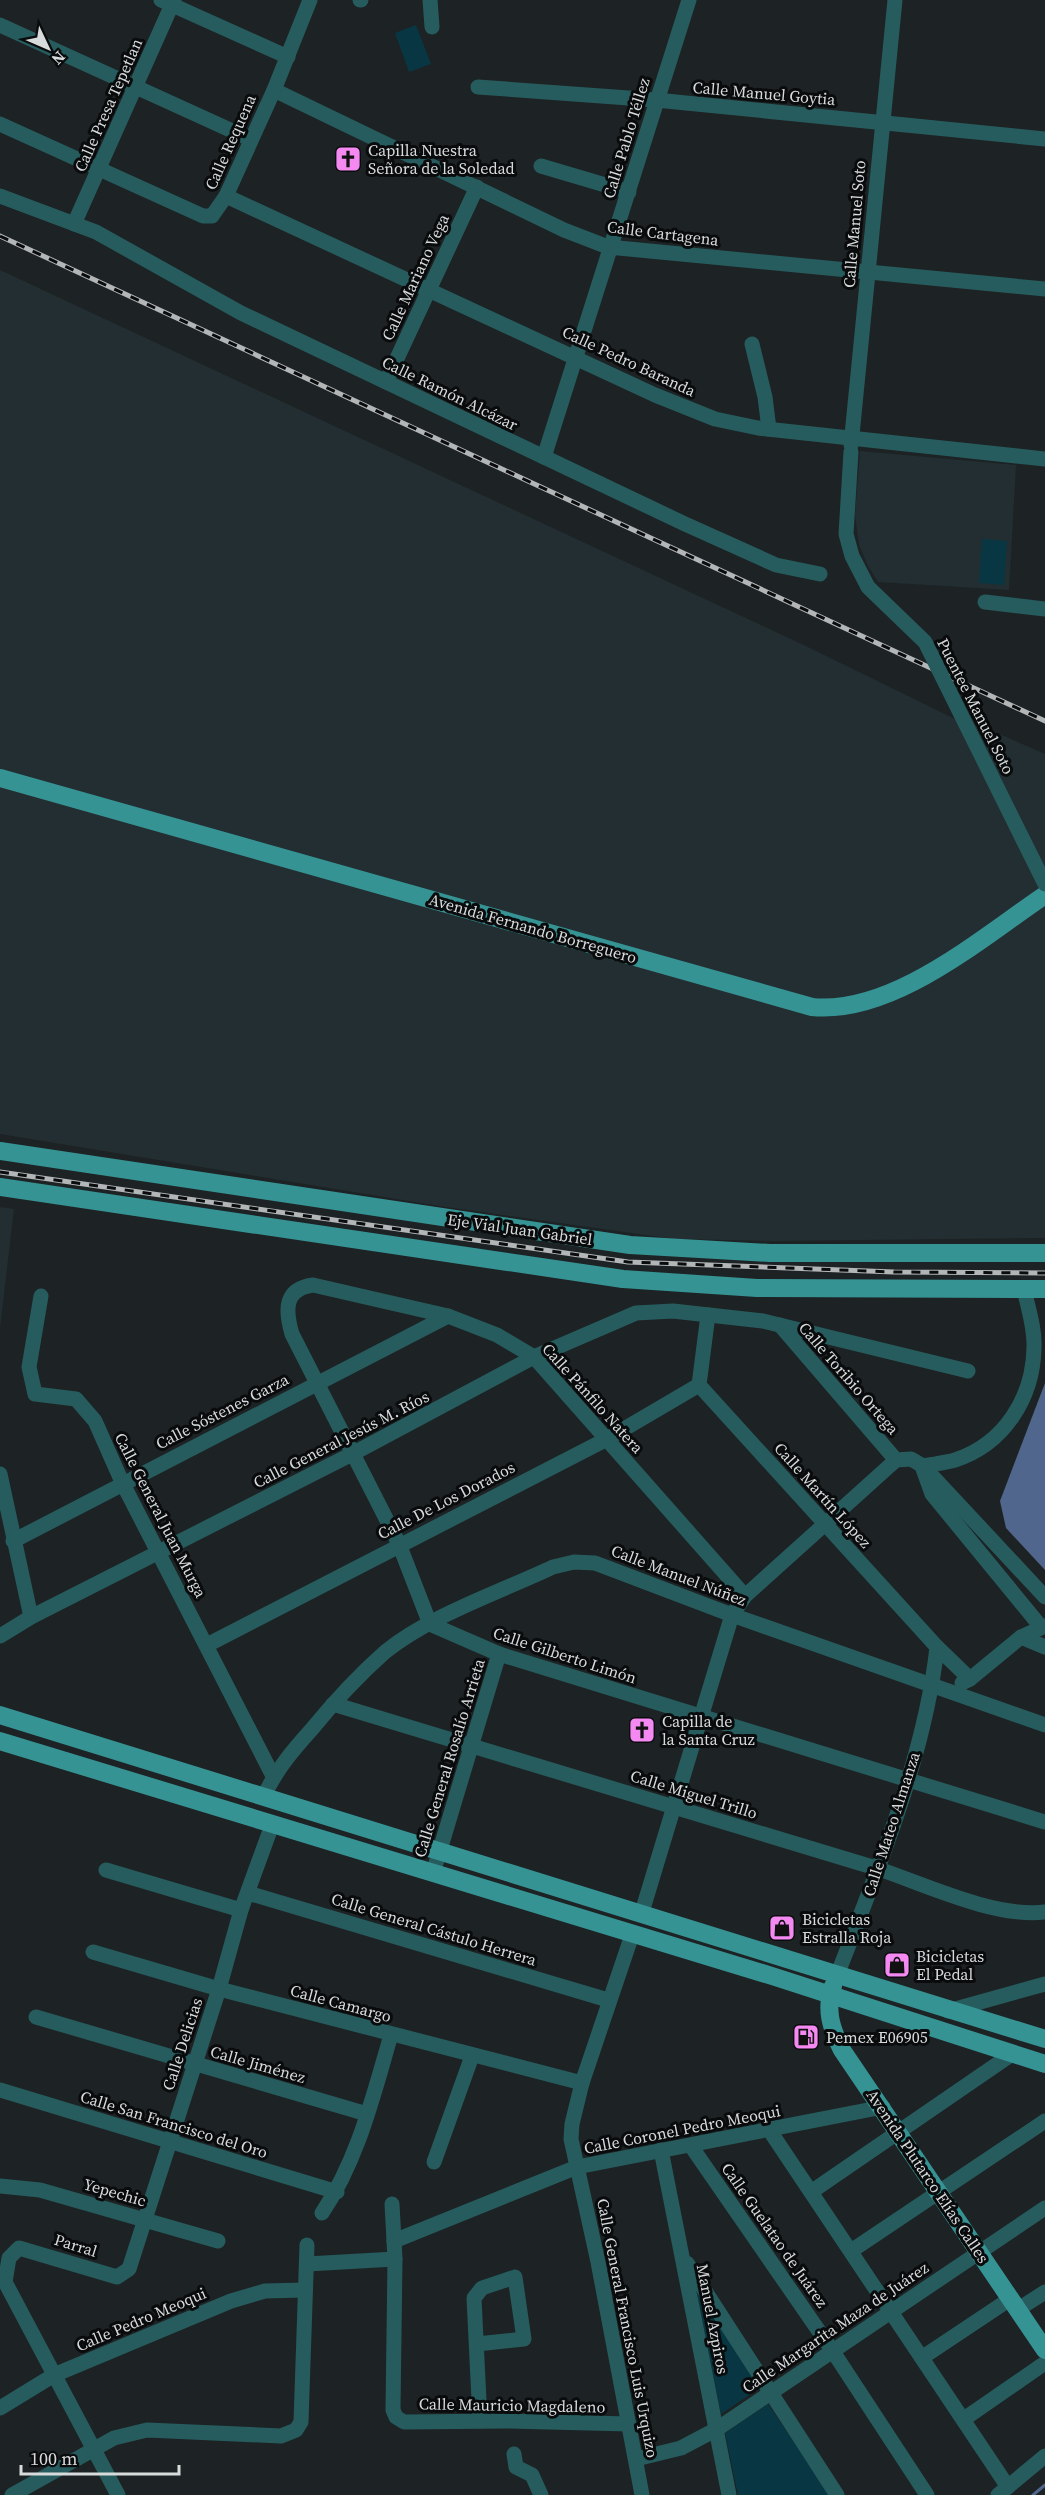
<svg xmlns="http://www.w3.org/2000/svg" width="1045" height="2495" viewBox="0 0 1045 2495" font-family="'Source Serif 4',serif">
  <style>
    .built { fill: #222e31 }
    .green { fill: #083743 }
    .water { fill: #51668d }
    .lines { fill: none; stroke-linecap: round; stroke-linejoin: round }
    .stream { stroke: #51668d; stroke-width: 3 }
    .minor { stroke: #265c5d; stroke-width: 15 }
    .major { stroke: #369394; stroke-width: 18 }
    .rail-casing { stroke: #b3b6b7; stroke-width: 5 }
    .rail { stroke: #090b0c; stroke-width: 3; stroke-dasharray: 9; stroke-linecap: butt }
    .minor-bridge { stroke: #265c5d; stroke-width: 15 }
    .labels { text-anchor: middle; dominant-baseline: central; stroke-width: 6; stroke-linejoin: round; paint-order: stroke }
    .street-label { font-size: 16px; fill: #d8dbdc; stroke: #090b0c }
    .poi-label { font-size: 16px; fill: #d8dbdc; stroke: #090b0c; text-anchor: start }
  </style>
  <rect width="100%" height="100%" fill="#1d2224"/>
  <g class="built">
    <path d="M0 270 808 647 953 718 995 732 1045 754V1238L775 1241 674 1239 439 1206 0 1134Z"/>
    <path d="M860 451 1016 465 1009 590 878 582 868 566 859 545 855 515Z"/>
    <path d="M0 1207 14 1209 0 1328Z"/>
  </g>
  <g class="green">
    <path d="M416 25 431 64 409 72 395 33Z"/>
    <path d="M982 539 1007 541 1004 585 979 583Z"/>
    <path d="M696 2291 761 2387 721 2414Z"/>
    <path d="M768 2404 830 2495H738L725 2433Z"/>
  </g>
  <path class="water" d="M1045 1383V1570L1006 1528 1000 1501Z"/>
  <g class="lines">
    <path class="stream" d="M1033 2495 1045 2485"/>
    <g class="minor">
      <path d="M161 0 288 57"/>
      <path d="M360 0H361"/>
      <path d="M430 0 432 27"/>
      <path d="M0 25 250 139"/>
      <path d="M478 87 656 100 1045 139"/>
      <path d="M274 90 564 230 608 247 1045 289"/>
      <path d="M0 124 203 216H212L226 196 274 90 310 0"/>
      <path d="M541 166 629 192"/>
      <path d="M0 196 96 232 241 313 685 524 776 565 820 574"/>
      <path d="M226 196 655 395 715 419 758 428 1045 459"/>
      <path d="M74 224 174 0"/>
      <path d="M752 344 765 397 769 429"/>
      <path d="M386 382 477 187"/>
      <path d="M851 445 895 0"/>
      <path d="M544 457 689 0"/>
      <path d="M985 602 1045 609"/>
      <path d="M41 1296 29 1367 35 1394 76 1399 95 1421 122 1482 273 1776"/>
      <path d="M708 1315 699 1385 937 1647 970 1679"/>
      <path d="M780 1325 896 1460"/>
      <path d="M896 1460 911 1459 923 1466 1045 1597"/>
      <path d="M923 1466C933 1464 945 1463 955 1460 1004 1444 1033 1398 1034 1348 1035 1328 1028 1308 1024 1289"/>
      <path d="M923 1469 932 1494 1041 1627"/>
      <path d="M0 1474 31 1617"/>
      <path d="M13 1541 448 1316"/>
      <path d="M745 1596 534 1357 497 1335 448 1316 313 1285C284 1289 285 1310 292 1334L399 1544 430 1624 499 1654 1045 1822"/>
      <path d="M0 1636 31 1617 354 1453 534 1357 636 1313 673 1311 763 1321 968 1371"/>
      <path d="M1021 1637 1045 1647"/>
      <path d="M207 1645 607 1439 699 1385"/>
      <path d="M962 1683 970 1679 1021 1637 1045 1626"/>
      <path d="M333 1704 879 1869C926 1885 995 1918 1045 1912"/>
      <path d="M264 1796C276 1770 293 1750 312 1729 334 1702 359 1675 385 1652 431 1615 500 1592 553 1567L574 1562 595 1563 732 1615 1045 1725"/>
      <path d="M106 1870 241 1910"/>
      <path d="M433 1873 499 1654"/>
      <path d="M248 1893 608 2000"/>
      <path d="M642 1912 732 1615 745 1596 896 1460"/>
      <path d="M632 1935 582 2083 572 2124 571 2139 598 2262 642 2495"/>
      <path d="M93 1952 219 1989 582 2083"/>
      <path d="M838 1973C877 1872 925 1756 937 1647"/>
      <path d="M948 2011 1045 1984"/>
      <path d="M36 2017 367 2114"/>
      <path d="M0 2090 337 2192"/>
      <path d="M770 2131 1008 2487"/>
      <path d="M691 2146 832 2350 927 2495"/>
      <path d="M661 2150 729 2495"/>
      <path d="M434 2162 472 2056"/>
      <path d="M0 2186 40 2190 218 2241"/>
      <path d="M811 2192 1012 2054"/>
      <path d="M392 2204 395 2259 393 2410 396 2417 404 2422 509 2421 629 2424"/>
      <path d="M322 2213C358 2160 373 2096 391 2035"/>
      <path d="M394 2241 577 2167 883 2107"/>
      <path d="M851 2251 1045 2121"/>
      <path d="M687 2263 837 2495"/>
      <path d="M307 2264 395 2259"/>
      <path d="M5 2282 9 2258 19 2248 117 2277 129 2269 219 1989 241 1910 272 1825"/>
      <path d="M5 2282 118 2495"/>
      <path d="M1017 2310 1045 2292"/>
      <path d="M477 2344 524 2339 515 2277 482 2288 474 2298 480 2421"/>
      <path d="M923 2357 1010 2299"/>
      <path d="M0 2408 54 2375 231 2301 265 2291 304 2290"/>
      <path d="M964 2419 1045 2363"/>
      <path d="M514 2454 516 2467 532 2475 541 2495"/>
      <path d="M636 2459 681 2448 717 2429 1045 2208"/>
      <path d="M12 2495 114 2438 147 2430 281 2436 296 2430 301 2422 307 2245"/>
      <path d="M998 2495 1045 2456"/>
    </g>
    <g class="major">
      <path d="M0 778 812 1007C893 1015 981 938 1045 895"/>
      <path d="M0 1151 630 1245 770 1253H1045"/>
      <path d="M0 1187 623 1279 757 1288 1045 1289"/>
      <path d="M0 1715 1045 2039"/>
      <path d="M0 1741 772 1976 1045 2064"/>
      <path d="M833 1986C825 2010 831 2028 842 2050L1045 2350"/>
    </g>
    <defs>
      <g id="rail">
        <path d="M0 236 1045 721"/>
        <path d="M0 1172 628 1262 894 1272 1045 1273"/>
      </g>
    </defs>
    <use href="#rail" class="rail-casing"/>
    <use href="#rail" class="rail"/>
    <path class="minor-bridge" d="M851 452 846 534 852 556 868 587 925 642 1045 884"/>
  </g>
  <defs>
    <symbol id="church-square" viewBox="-11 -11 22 22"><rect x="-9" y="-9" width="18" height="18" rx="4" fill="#f489f1" stroke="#090b0c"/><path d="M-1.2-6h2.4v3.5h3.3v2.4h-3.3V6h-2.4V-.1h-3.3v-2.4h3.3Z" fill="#111"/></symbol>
    <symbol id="shop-square" viewBox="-11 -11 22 22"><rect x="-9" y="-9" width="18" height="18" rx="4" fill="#f489f1" stroke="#090b0c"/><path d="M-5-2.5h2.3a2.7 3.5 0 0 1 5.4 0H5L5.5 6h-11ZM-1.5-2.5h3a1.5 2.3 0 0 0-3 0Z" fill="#111"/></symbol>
    <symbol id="fuel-square" viewBox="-11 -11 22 22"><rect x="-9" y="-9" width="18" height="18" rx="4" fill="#f489f1" stroke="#090b0c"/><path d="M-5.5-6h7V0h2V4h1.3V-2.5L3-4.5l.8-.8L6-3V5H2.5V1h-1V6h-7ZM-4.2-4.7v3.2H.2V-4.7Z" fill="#111"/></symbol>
  </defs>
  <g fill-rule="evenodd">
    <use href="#church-square" x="333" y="144" width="30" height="30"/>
    <use href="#church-square" x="627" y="1715" width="30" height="30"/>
    <use href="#shop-square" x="767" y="1913" width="30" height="30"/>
    <use href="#shop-square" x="882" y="1950" width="30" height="30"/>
    <use href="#fuel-square" x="791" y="2022" width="30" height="30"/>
  </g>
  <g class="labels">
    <g class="street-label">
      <text transform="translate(764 93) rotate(5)">Calle Manuel Goytia</text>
      <text transform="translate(108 105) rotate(-66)">Calle Presa Tepetlan</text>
      <text transform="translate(626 138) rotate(-73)">Calle Pablo Téllez</text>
      <text transform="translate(230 142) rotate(-66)">Calle Requena</text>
      <text transform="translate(854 224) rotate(-85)">Calle Manuel Soto</text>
      <text transform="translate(663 233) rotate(7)">Calle Cartagena</text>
      <text transform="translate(415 277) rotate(-65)">Calle Mariano Vega</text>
      <text transform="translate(629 361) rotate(25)">Calle Pedro Baranda</text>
      <text transform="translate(450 393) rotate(26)">Calle Ramón Alcázar</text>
      <text transform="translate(976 706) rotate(63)">Puentee Manuel Soto</text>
      <text transform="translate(533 928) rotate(16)">Avenida Fernando Borreguero</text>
      <text transform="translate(520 1229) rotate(8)">Eje Vial Juan Gabriel</text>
      <text transform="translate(849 1378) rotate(49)">Calle Toribio Ortega</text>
      <text transform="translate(593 1398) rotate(48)">Calle Pánfilo Natera</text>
      <text transform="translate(222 1411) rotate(-27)">Calle Sóstenes Garza</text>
      <text transform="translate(341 1439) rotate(-27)">Calle General Jesús M. Ríos</text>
      <text transform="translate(823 1495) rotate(48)">Calle Martín López</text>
      <text transform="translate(446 1500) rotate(-27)">Calle De Los Dorados</text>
      <text transform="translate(161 1515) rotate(63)">Calle General Juan Murga</text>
      <text transform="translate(679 1575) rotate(21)">Calle Manuel Núñez</text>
      <text transform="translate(565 1655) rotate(18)">Calle Gilberto Limón</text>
      <text transform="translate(449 1758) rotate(-73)">Calle General Rosalío Arrieta</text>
      <text transform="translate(694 1794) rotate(17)">Calle Miguel Trillo</text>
      <text transform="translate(891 1824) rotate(-72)">Calle Mateo Almanza</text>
      <text transform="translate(434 1929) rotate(17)">Calle General Cástulo Herrera</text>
      <text transform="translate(341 2003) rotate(15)">Calle Camargo</text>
      <text transform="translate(182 2044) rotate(-72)">Calle Delicias</text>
      <text transform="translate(258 2064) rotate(16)">Calle Jiménez</text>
      <text transform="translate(174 2124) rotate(17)">Calle San Francisco del Oro</text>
      <text transform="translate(682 2129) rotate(-11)">Calle Coronel Pedro Meoqui</text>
      <text transform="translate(928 2176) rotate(56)">Avenida Plutarco Elías Calles</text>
      <text transform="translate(115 2192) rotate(16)">Yepechic</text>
      <text transform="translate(775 2235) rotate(55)">Calle Guelatao de Juárez</text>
      <text transform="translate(76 2245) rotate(17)">Parral</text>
      <text transform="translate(141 2319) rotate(-23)">Calle Pedro Meoqui</text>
      <text transform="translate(713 2319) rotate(79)">Manuel Azpiros</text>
      <text transform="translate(835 2327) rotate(-34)">Calle Margarita Maza de Juárez</text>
      <text transform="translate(628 2328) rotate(79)">Calle General Francisco Luis Urquizo</text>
      <text transform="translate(512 2405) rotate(1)">Calle Mauricio Magdaleno</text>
    </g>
    <g class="poi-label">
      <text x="368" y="150">Capilla Nuestra<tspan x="368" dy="18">Señora de la Soledad</tspan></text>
      <text x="662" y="1721">Capilla de<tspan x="662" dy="18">la Santa Cruz</tspan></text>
      <text x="802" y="1919">Bicicletas<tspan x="802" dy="18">Estralla Roja</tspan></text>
      <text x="916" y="1956">Bicicletas<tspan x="916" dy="18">El Pedal</tspan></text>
      <text x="826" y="2037">Pemex E06905</text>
    </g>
  </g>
  <g transform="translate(48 48) rotate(134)" stroke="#090b0c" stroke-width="4.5" paint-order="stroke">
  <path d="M0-4.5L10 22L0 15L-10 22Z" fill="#d8dbdc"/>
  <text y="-9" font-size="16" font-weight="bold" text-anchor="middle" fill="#d8dbdc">N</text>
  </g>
  <path d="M21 2465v9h158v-9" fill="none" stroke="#d8dbdc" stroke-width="3"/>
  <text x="30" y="2465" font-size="18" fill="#d8dbdc" stroke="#090b0c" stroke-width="4.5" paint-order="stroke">100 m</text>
</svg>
